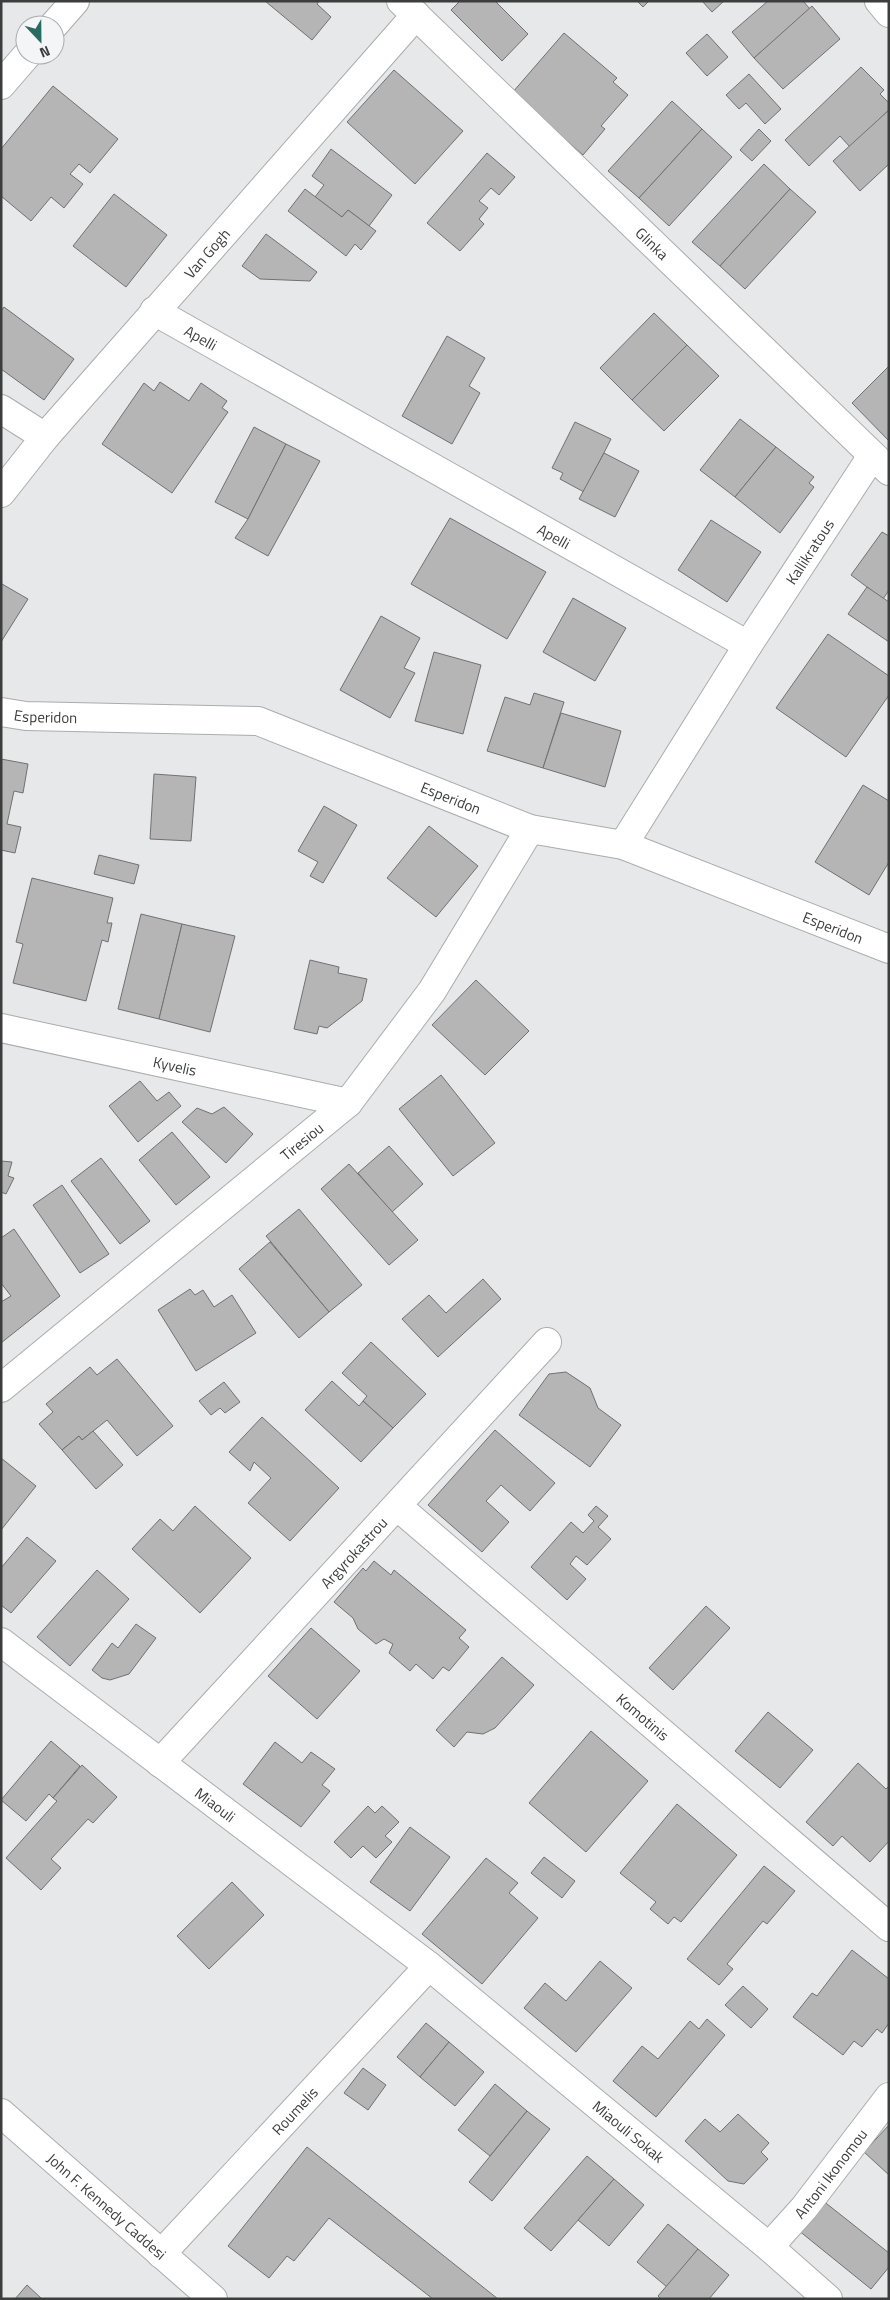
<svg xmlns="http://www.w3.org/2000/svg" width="890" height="2300" viewBox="0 0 890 2300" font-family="'Titillium Web',sans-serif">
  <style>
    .building { fill: #b6b5b6; stroke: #727072 }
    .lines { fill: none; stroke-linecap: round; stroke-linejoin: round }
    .minor-casing { stroke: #aaacad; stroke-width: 30 }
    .tertiary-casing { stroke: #aaacad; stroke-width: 30 }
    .minor { stroke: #fff; stroke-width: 28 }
    .tertiary { stroke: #fff; stroke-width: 28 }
    .labels { text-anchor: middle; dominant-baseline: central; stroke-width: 4.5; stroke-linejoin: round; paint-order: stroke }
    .street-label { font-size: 15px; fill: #3c3d3d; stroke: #f3f5f7 }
  </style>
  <rect width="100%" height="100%" fill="#e6e8e9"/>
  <g class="building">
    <path d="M265 1H319L317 4 331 17 312 40Z"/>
    <path d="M460 1H495L528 34 502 61 451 10Z"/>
    <path d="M637 1H649L643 7Z"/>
    <path d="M702 1H724L712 12Z"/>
    <path d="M768 1H803L810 9 754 58 732 32Z"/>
    <path d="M812 6 840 39 783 89 754 58Z"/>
    <path d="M564 33 617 78 613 82 628 95 601 126 605 129 583 155 512 93Z"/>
    <path d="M707 34 728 57 707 76 686 53Z"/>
    <path d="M861 67 884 90 880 94 889 103V110L850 147 840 136 809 166 785 140Z"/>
    <path d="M394 70 463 131 415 184 347 122Z"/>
    <path d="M749 74 781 109 765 124 746 103 739 109 726 95Z"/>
    <path d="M53 86 118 139 90 173 79 164 70 174 83 184 64 208 51 197 31 221 1 196V149Z"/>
    <path d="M672 101 702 129 639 198 608 171Z"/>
    <path d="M889 110V164L860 191 833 161Z"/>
    <path d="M702 129 732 157 669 226 639 198Z"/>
    <path d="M759 129 771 141 752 161 740 150Z"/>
    <path d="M331 149 392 195 369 226 348 210 342 217 315 197 324 185 312 176Z"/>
    <path d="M487 153 515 177 499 195 491 188 479 201 488 208 479 219 484 224 460 251 427 223Z"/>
    <path d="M764 164 790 189 720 266 692 242Z"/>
    <path d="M305 189 342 217 348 210 376 231 361 250 355 244 346 256 288 211Z"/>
    <path d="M790 189 816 212 745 289 720 266Z"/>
    <path d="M114 194 167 235 126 287 73 246Z"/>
    <path d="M266 234 317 272 310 281 260 279 242 266Z"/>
    <path d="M4 307 74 359 44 400 1 369V311Z"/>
    <path d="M654 313 687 345 632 400 600 368Z"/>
    <path d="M447 336 485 358 469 386 480 393 452 444 402 416Z"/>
    <path d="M687 345 719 376 664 431 632 400Z"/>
    <path d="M889 366V441L852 403Z"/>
    <path d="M160 382 189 401 201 383 227 401 222 408 228 412 172 493 102 444 144 383 154 391Z"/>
    <path d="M740 419 776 447 735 497 700 470Z"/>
    <path d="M575 422 611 439 584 492 560 479 563 473 552 468Z"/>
    <path d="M254 427 286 444 248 519 215 502Z"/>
    <path d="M286 444 320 461 268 556 235 538 248 519Z"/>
    <path d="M776 447 814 477 809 483 814 487 780 533 735 497Z"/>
    <path d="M604 453 639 471 615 517 579 499Z"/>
    <path d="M450 518 546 572 507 639 411 584Z"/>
    <path d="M711 520 761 552 727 602 678 570Z"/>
    <path d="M882 532 889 536V590L883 599 851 575Z"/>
    <path d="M2 584 28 599 1 642V585Z"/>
    <path d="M867 587 889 602V642L848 614Z"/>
    <path d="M573 598 626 628 595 681 543 652Z"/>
    <path d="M381 616 420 638 404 668 415 673 390 718 340 690Z"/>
    <path d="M828 634 889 676V695L846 757 776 708Z"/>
    <path d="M434 652 481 665 463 734 415 721Z"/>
    <path d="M534 693 564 702 543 768 487 751 505 697 530 705Z"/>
    <path d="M561 713 621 731 605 787 543 768Z"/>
    <path d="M1 759 28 764 23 793 14 791 7 824 21 827 15 853 1 850Z"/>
    <path d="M154 774 196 777 191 841 150 839Z"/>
    <path d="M863 785 889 801V862L869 895 815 862Z"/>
    <path d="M324 806 357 825 323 883 310 876 318 862 298 851Z"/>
    <path d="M429 826 478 866 436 917 387 878Z"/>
    <path d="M99 855 139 865 134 884 94 874Z"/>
    <path d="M32 878 113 898 107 923H112L108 942 102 940 86 1001 13 983 23 944 16 942Z"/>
    <path d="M141 914 182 924 159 1019 118 1009Z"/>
    <path d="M182 924 235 936 210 1032 159 1019Z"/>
    <path d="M310 960 339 967 338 973 367 979 362 1001 327 1028 319 1026 317 1034 294 1029Z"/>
    <path d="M476 980 529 1031 485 1075 432 1025Z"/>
    <path d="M441 1075 495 1143 453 1176 399 1109Z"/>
    <path d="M140 1081 157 1101 169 1092 181 1106 138 1142 109 1106Z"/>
    <path d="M224 1107 253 1134 226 1163 182 1122 197 1108 212 1114Z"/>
    <path d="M172 1132 210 1177 176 1205 139 1160Z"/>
    <path d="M389 1146 423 1184 392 1212 358 1173Z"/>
    <path d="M101 1158 150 1221 120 1244 71 1181Z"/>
    <path d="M1 1161 12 1162 8 1176 14 1178 6 1194 1 1192Z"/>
    <path d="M349 1164 418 1240 389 1265 321 1189Z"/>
    <path d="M62 1185 109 1254 80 1273 33 1205Z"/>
    <path d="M299 1209 362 1285 329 1312 266 1236Z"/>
    <path d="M14 1229 60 1296 1 1343V1302L11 1296 1 1283V1238Z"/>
    <path d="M270 1242 329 1312 299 1338 239 1269Z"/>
    <path d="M483 1279 501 1299 438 1357 402 1319 429 1295 446 1313Z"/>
    <path d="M190 1289 195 1295 203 1290 214 1307 232 1295 256 1333 196 1371 158 1310Z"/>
    <path d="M371 1342 426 1394 393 1428 363 1401 367 1396 342 1373Z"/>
    <path d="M117 1359 173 1426 137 1456 107 1420 82 1440 79 1436 62 1450 39 1424 53 1412 46 1404 90 1367 97 1375Z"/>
    <path d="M566 1372 590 1388 598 1408 621 1425 590 1467 519 1415 549 1374Z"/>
    <path d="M332 1381 359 1406 363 1401 393 1428 361 1462 305 1410Z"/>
    <path d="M224 1382 240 1402 225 1413 220 1408 211 1415 199 1401Z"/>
    <path d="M262 1417 339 1488 290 1541 248 1503 271 1478 254 1462 250 1471 229 1452Z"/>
    <path d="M495 1430 555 1483 530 1511 501 1485 486 1501 509 1522 482 1552 428 1505Z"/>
    <path d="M93 1431 123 1465 96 1489 62 1450 79 1436 82 1440Z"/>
    <path d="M1 1458 36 1486 1 1530Z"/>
    <path d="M195 1506 251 1558 200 1613 132 1549 160 1519 173 1531Z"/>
    <path d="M596 1506 608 1516 598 1527 611 1539 587 1565 576 1556 570 1564 586 1579 567 1600 531 1567 571 1522 583 1533 594 1521 588 1515Z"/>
    <path d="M27 1537 56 1561 11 1613 1 1605V1568Z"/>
    <path d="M374 1561 391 1575 394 1570 466 1630 459 1638 469 1647 449 1671 443 1667 433 1679 416 1664 410 1671 389 1653 393 1644 384 1639 376 1644 358 1629 353 1618 334 1602 363 1568 366 1571Z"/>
    <path d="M97 1570 129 1599 70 1666 37 1637Z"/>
    <path d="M706 1606 730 1628 673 1690 649 1668Z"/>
    <path d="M136 1624 156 1638 129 1674 110 1680 102 1678 92 1670 112 1643 118 1648Z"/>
    <path d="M311 1628 360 1671 317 1719 268 1676Z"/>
    <path d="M502 1657 534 1685 495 1728 483 1734 467 1732 454 1747 436 1730Z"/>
    <path d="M768 1712 813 1750 780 1788 735 1751Z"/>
    <path d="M591 1731 648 1781 586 1852 529 1803Z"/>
    <path d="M51 1741 80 1766 53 1798 49 1794 26 1821 1 1800Z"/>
    <path d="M275 1742 302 1763 311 1752 335 1769 322 1785 330 1791 301 1827 243 1784Z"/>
    <path d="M858 1763 886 1789 889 1786V1841L870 1862 842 1836 833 1846 806 1822Z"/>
    <path d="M82 1765 117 1797 93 1823 88 1819 51 1859 61 1868 41 1890 6 1858 57 1801 53 1798Z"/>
    <path d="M677 1804 737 1855 681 1922 674 1917 668 1924 650 1909 656 1902 620 1873Z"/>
    <path d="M368 1806 375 1813 382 1806 399 1822 385 1836 392 1842 376 1858 363 1846 351 1858 334 1842Z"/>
    <path d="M410 1827 450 1857 410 1911 370 1882Z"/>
    <path d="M544 1857 575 1881 562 1898 531 1873Z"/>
    <path d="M486 1858 518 1883 509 1893 538 1918 482 1984 422 1934Z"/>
    <path d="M764 1866 795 1891 767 1924 763 1921 727 1964 733 1969 719 1985 687 1959Z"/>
    <path d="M232 1882 264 1915 209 1969 177 1936Z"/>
    <path d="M852 1950 889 1979V2023L882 2033 877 2029 862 2047 854 2041 843 2055 793 2017 812 1993 817 1996Z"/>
    <path d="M600 1961 632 1988 576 2052 524 2008 545 1983 566 2001Z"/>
    <path d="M743 1986 768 2009 751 2028 725 2005Z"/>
    <path d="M707 2019 725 2035 656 2117 613 2081 642 2046 658 2059 690 2021 699 2029Z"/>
    <path d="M426 2023 449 2042 420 2077 397 2057Z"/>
    <path d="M449 2042 484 2072 455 2106 420 2077Z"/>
    <path d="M363 2068 386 2085 368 2110 344 2093Z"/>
    <path d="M495 2084 527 2111 490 2156 458 2130Z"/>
    <path d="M527 2111 550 2129 492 2201 469 2182Z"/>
    <path d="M738 2114 769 2143 761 2152 768 2159 744 2184 728 2181 685 2141 705 2119 720 2132Z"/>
    <path d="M889 2125V2175L864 2152Z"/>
    <path d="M307 2147 498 2299H433L329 2218 294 2261 287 2256 269 2278 228 2246Z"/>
    <path d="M587 2156 614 2179 551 2251 524 2228Z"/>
    <path d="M614 2179 644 2205 609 2246 578 2220Z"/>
    <path d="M822 2200 889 2253V2267L871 2289 798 2230Z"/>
    <path d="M668 2224 698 2249 667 2287 637 2262Z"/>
    <path d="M698 2249 729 2275 709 2299H661L658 2296Z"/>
    <path d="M27 2285 42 2299H15Z"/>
  </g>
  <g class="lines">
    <defs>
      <g id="minor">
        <path id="s1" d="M401 1 889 471"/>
        <path d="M879 1 889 13"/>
        <path d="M54 25 75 1"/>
        <path d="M1 85 27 55"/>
        <path id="s2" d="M154 311 748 645 623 845"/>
        <path d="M1 409 45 437"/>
        <path id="s3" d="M1 493 45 437 416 15"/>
        <path id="s4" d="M748 645 872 456"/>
        <path id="s5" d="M1 712 26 716 258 721 530 829 623 845 889 949"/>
        <path id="s6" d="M1 1028 348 1103"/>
        <path id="s7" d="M1 1388 348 1103 432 991 530 829"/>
        <path id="s8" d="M397 1506 889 1927"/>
        <path id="s9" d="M1 1642 429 1966 769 2247 828 2299"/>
        <path id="s10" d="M160 1763 547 1342"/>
        <path id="s11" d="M769 2247 804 2208 889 2097"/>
        <path id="s12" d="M161 2254 429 1966"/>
      </g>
      <g id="tertiary">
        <path id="s13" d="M1 2113 213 2299"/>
      </g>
    </defs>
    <use href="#minor" class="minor-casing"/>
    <use href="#tertiary" class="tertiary-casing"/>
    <use href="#minor" class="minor"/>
    <use href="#tertiary" class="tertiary"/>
  </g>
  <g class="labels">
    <g class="street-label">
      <text stroke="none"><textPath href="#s1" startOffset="349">Glinka</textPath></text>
      <text stroke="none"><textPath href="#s3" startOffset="316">Van Gogh</textPath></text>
      <text stroke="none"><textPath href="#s2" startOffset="54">Apelli</textPath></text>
      <text stroke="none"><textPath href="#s2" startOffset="459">Apelli</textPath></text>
      <text stroke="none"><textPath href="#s4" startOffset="112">Kallikratous</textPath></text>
      <text stroke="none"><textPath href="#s5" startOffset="45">Esperidon</textPath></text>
      <text stroke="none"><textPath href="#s5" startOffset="465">Esperidon</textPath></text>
      <text stroke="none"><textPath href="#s5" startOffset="870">Esperidon</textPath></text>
      <text stroke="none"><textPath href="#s6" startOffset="178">Kyvelis</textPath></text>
      <text stroke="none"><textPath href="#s7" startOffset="389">Tiresiou</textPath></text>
      <text stroke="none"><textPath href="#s10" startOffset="286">Argyrokastrou</textPath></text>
      <text stroke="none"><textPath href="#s8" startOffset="324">Komotinis</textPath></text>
      <text stroke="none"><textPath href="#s9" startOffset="269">Miaouli</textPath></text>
      <text stroke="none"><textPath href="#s12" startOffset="196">Roumelis</textPath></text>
      <text stroke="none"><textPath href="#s9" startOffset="796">Miaouli Sokak</textPath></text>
      <text stroke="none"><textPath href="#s11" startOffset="96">Antoni Ikonomou</textPath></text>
      <text stroke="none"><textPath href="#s13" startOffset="141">John F. Kennedy Caddesi</textPath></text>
    </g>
  </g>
  <rect width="890" height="2300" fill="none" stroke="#3c3d3d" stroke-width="5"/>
  <g transform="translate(40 40) rotate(158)"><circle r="24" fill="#f3f5f7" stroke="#aaabad"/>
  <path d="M0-4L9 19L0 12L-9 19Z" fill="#266c60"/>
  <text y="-8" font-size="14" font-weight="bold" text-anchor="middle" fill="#3c3d3d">N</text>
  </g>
</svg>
